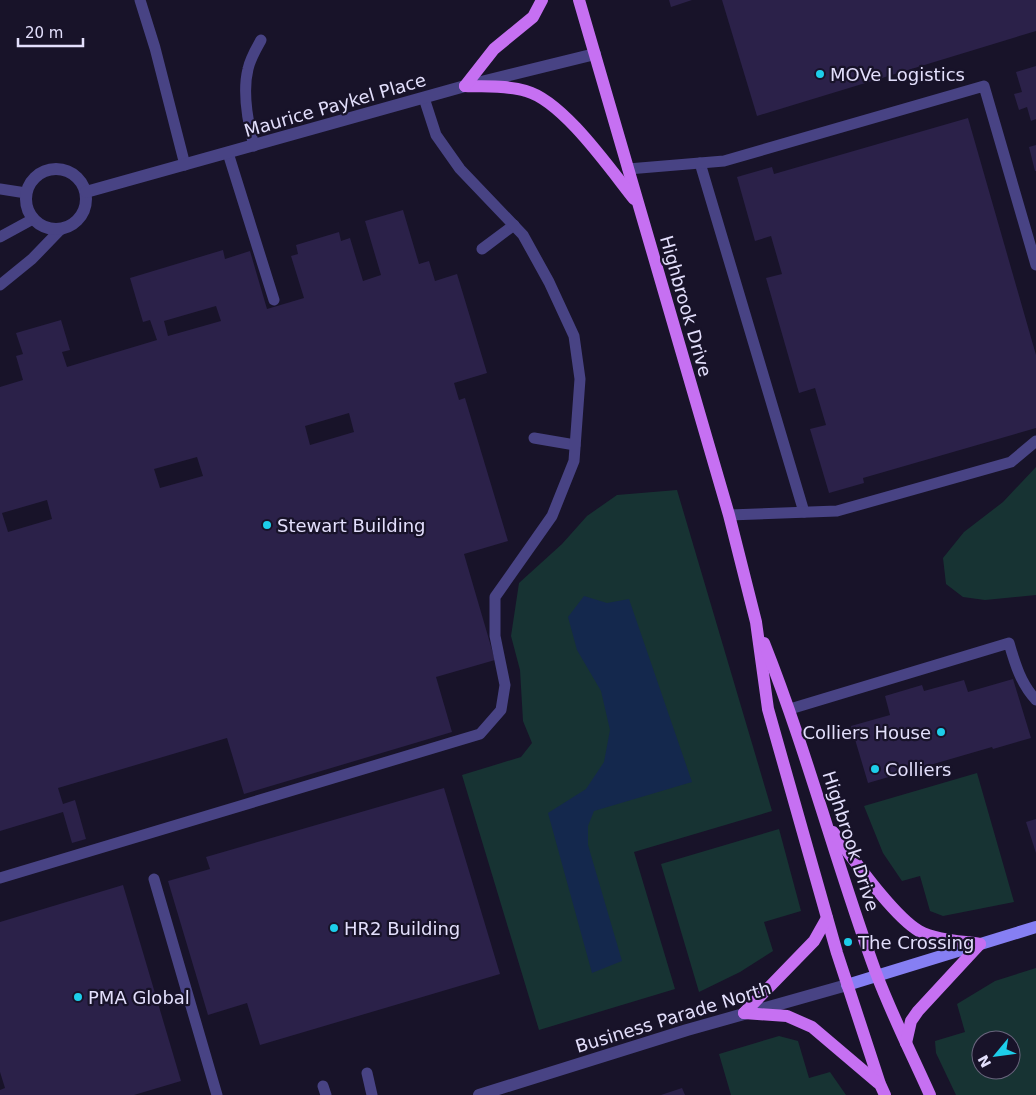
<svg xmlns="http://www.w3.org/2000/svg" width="1036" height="1095" viewBox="0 0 1036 1095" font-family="'DejaVu Sans',sans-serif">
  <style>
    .green { fill: #173333; fill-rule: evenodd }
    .water { fill: #14284d }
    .building { fill: #2b2149; fill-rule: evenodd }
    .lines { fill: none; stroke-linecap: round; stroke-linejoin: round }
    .service { stroke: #484384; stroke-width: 11 }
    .minor { stroke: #484384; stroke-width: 12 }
    .secondary { stroke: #867ff3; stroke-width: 12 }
    .primary { stroke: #c670f2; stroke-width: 12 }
    .poi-dot { fill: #1dceea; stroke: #181329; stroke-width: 2 }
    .labels { text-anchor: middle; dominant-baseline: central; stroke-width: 4.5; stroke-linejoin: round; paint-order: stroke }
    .poi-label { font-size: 18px; fill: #e3dffc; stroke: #181329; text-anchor: start }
    .street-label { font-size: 18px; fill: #e3dffc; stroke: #181329 }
  </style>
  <rect width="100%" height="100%" fill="#181329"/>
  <g class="green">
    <path d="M1036 467V595L985 600 963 597 946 584 943 558 964 532 1003 502Z"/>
    <path d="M677 490 772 811 634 852 675 989 539 1030 462 775 521 757 532 743 523 721 520 670 511 636 519 583 562 544 587 516 617 495Z"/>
    <path d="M977 773 1014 902 943 916 930 911 920 876 902 881 883 853 864 806Z"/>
    <path d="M779 829 801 911 764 922 773 951 740 972 699 992 661 864Z"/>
    <path d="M1036 968V1095H956L936 1053 935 1041 965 1032 957 1004 995 981ZM981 1040H1011V1070H981Z"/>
    <path d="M779 1036 798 1041 809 1078 830 1072 846 1095H731L719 1054Z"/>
  </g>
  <path class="water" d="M584 596 607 603 629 599 692 782 594 811 588 826V845L622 961 592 973 548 813 586 789 604 762 610 730 601 691 577 650 568 617Z"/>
  <g class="building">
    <path d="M669 0H692L671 7Z"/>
    <path d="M722 0H1036V31L757 116Z"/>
    <path d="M1036 66V119L1031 121 1027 107 1019 110 1014 94 1022 92 1016 72Z"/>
    <path d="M968 118 1036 355V428L863 478 864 483 829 493 810 429 826 425 815 388 799 393 766 278 782 274 771 236 755 241 737 177 772 167 774 174Z"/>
    <path d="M1036 145V171H1035L1029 147Z"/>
    <path d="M403 210 419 264 429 261 435 281 457 274 487 373 454 383 459 400 465 398 508 541 464 554 495 660 436 677 452 732 244 794 227 738 58 788 63 804 75 800 86 839 72 843 63 812 0 831V387L23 380 16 356 23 354 16 333 61 320 70 350 62 352 67 367 157 340 150 320 143 322 130 278 223 250 225 259 250 251 267 309 304 298 291 256 298 254 296 245 339 232 341 241 350 238 363 281 381 275 365 221ZM216 306 221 321 168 336 164 321ZM349 413 354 432 310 445 305 426ZM197 457 203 476 160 488 154 469ZM47 500 52 519 8 532 2 513Z"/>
    <path d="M1013 679 1031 738 993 749 992 747 868 783 851 726 890 715 885 696 922 685 924 691 964 680 968 692Z"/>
    <path d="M444 788 500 974 260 1045 247 1003 208 1015 168 881 210 869 206 857Z"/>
    <path d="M1036 819V853L1026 822Z"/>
    <path d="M123 885 181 1081 134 1095H0V1090L5 1088 0 1072V922Z"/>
    <path d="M682 1088 685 1095H661Z"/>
  </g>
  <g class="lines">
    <g class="service">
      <path d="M140 0 155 48 185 165"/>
      <path d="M254 146C248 123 242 93 248 69 250 59 256 49 261 40"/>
      <path d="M228 153 274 300"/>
      <path d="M700 163 804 512"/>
      <path d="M628 169 724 161 984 86 1036 265"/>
      <path d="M0 189 26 193"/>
      <path d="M0 237 33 219"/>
      <path d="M482 249 514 225"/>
      <path d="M0 285 32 259 60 230"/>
      <path d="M534 438 575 445"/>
      <path d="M729 515 837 511 1011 462 1036 441"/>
      <path d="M790 709 1009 643C1015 664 1021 684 1036 700"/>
      <path d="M0 878 480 734 501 710 505 685 495 636V597L552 516 574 461 580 379 574 336 549 282 523 235 460 169 436 135 424 98"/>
      <path d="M154 879 217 1095"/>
      <path d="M367 1073 372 1095"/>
      <path d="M323 1086 326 1095"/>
    </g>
    <g class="minor">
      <circle cx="56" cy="199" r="30"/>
      <path d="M86 192 465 86 595 54"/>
      <path d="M479 1095 687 1030 847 985"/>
    </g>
    <path class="secondary" d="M847 985 1036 927"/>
    <g class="primary">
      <path d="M579 0 729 515 756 622 768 709 837 953 880 1084 885 1095"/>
      <path d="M465 86C485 87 507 85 526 91 563 101 610 169 634 199"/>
      <path d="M465 86 494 49 533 17 542 0"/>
      <path d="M764 643C807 751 836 864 876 973 892 1015 912 1055 930 1095"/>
      <path d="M833 832C852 857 893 916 919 931 935 940 961 941 980 944"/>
      <path d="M744 1013 787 1016 812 1027 878 1083"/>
      <path d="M744 1013 814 941 827 918"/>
      <path d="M906 1043 911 1021 918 1011 980 944"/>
    </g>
  </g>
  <g class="poi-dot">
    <circle cx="820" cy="74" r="5"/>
    <circle cx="267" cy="525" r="5"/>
    <circle cx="941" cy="732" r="5"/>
    <circle cx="875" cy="769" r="5"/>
    <circle cx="334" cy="928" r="5"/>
    <circle cx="848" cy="942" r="5"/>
    <circle cx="78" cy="997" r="5"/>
  </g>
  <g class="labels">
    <g class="poi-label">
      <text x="830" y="74">MOVe Logistics</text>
      <text x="277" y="525">Stewart Building</text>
      <text x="931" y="732" text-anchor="end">Colliers House</text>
      <text x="885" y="769">Colliers</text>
      <text x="344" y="928">HR2 Building</text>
      <text x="858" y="942">The Crossing</text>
      <text x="88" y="997">PMA Global</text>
    </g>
    <g class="street-label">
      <text transform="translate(335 105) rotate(-16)">Maurice Paykel Place</text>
      <text transform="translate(686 306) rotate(74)">Highbrook Drive</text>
      <text transform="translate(851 841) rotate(72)">Highbrook Drive</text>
      <text transform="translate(673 1017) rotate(-17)">Business Parade North</text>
    </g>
  </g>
  <g transform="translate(996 1055) rotate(241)"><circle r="24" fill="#181329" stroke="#69657d"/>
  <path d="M0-4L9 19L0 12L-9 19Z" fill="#1dceea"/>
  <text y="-8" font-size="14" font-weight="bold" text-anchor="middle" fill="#e3dffc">N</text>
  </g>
  <path d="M18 38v8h65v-8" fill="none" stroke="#e3dffc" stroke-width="2.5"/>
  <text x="25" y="38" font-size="15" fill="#e3dffc" stroke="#181329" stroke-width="4" paint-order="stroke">20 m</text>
</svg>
